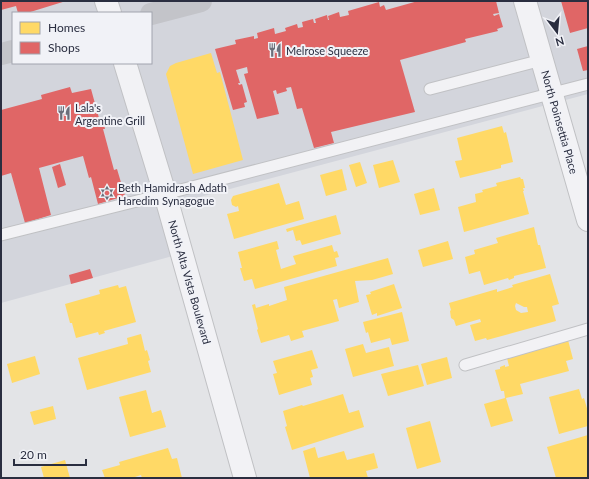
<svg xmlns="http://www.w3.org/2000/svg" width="589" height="479" viewBox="0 0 589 479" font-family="Lato,sans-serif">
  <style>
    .built { fill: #d3d5dc; fill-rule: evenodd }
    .homes { fill: #ffd966; fill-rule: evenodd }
    .shops { fill: #e06666 }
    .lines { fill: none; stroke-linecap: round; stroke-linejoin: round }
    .service-casing { stroke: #c0c1c4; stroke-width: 13 }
    .minor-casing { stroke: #c0c1c4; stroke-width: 24 }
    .service { stroke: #f2f2f5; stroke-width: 11 }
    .minor { stroke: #f2f2f5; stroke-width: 22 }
    .secondary { stroke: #c3c4c9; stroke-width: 22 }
    .labels { text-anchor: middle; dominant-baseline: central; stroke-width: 4; stroke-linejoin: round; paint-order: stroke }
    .poi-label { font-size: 11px; fill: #2a2e40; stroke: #f1f2f7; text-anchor: start }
    .street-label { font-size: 11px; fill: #2a2e40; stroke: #f1f2f7 }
  </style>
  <rect width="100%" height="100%" fill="#e3e4e7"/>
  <path class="built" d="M1 1H588V94L166 206 180 254 1 303ZM13 13H151V63H13Z"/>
  <g class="homes">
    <path d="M211 53 217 73 220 72 243 160 193 174 166 74 170 66 176 63Z"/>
    <path d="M502 126 504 133 506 132 513 162 501 165V168L460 178 455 161 462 160 457 138Z"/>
    <path d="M393 160 400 182 379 188 373 165Z"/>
    <path d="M360 162 367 183 356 187 349 165Z"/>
    <path d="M342 169 347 190 326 196 320 175Z"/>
    <path d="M520 177 521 179H523L525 188H523L524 191H523L529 214 464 232 458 207 476 202 475 194 483 192 482 190 497 186 496 183Z"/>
    <path d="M279 183 286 205 299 201 304 219 234 239 227 214 239 211 238 206 236 207 232 205 231 200 233 196Z"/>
    <path d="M434 188 440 210 420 215 414 194Z"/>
    <path d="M336 215 341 234 302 245 300 240 296 241 293 230 287 232 286 229Z"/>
    <path d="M534 227 538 245H540L546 268 514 276V278L509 280 508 278 484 285 480 271 469 274 465 257 475 254 474 250 498 243 496 238Z"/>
    <path d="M277 241 279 249 276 250 281 269 296 264 293 256 332 245 334 252 337 251 339 257 335 258 337 266 255 289 252 279 244 281 240 268H242L238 252Z"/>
    <path d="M448 241 453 259 423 267 418 250Z"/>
    <path d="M388 258 393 274 372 280 355 281 359 302 339 308 337 299 333 300 339 321 302 331 304 337 291 341 289 335 261 343 257 330 258 329 252 305 255 304 256 308 269 304V306L287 300 284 287Z"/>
    <path d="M550 274 559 304 552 306 556 321 487 340 486 338 475 341 470 325 481 322 480 319 456 326 454 320 451 318 450 311 451 310 449 303 497 289V292L513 287 512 285ZM516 303 524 307H527L528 312 521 313 516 310 515 306Z"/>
    <path d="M394 284 402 308 377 316V313L372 315 366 295 371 294 370 292Z"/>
    <path d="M118 285 119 288 126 286 136 322 104 331 105 333 99 335 98 332 76 338 72 323H70L65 304 100 294 99 290Z"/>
    <path d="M402 312 409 341 392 345 390 338 371 343 368 332 366 333 363 322Z"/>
    <path d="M141 334 145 351 147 350 150 360 148 361 151 372 87 390 78 358 128 344 127 338Z"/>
    <path d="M568 340 573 359 566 361 569 371 520 384 523 394 506 398 513 421 491 427 484 404 505 398 504 391H501L495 370 500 369V367L505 365V367L509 366 507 358Z"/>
    <path d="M363 344 366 353 389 347 394 366 353 377 345 349Z"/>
    <path d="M312 350 318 368 311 370 313 377 310 378 312 385 279 395 273 374 277 373 273 361Z"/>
    <path d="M35 356 40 374 12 383 7 364Z"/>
    <path d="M447 357 452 378 427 385 421 364Z"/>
    <path d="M418 365 424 386 388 396 381 374Z"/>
    <path d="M579 389 582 399 584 398 588 412V426L559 434 549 397Z"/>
    <path d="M146 390 152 413 161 410 166 427 130 437 119 397Z"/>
    <path d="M343 394 349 413 359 410 364 427 292 450 285 427 287 426 283 411 302 405 303 406Z"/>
    <path d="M53 406 56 419 34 425 30 412Z"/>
    <path d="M430 421 441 462 417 469 406 428Z"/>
    <path d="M588 435V478H556L547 447Z"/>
    <path d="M315 447 318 458 344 451 347 460 374 453 378 468 366 471 368 478H310L303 451Z"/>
    <path d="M168 448 172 459 177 458 182 478H142L141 475 132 478H105L102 470 120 465 119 462Z"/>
    <path d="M65 460 70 478H44L41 467Z"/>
  </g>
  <g class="shops">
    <path d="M1 1H66L27 13H18L16 6 1 10Z"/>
    <path d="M418 1H496L499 13 493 14 494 16 499 14 503 27 497 29 498 31 465 39 466 42 400 60 415 112 331 132 334 143 314 148 302 108 297 109 291 87 286 88 287 91 277 94 276 90 273 91 279 114 257 119 244 74 248 73 247 67 236 70 240 83H238L239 85 242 84 247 102 244 103 245 107 233 110 215 49 236 44 235 40 254 36V39L258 38 257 33 274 28 275 34 286 31 285 28 297 24 298 28 303 27 302 22 313 19 314 23H316L315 19 327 15 328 20H329L328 16 339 12 340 17 349 15 348 11 379 2 380 7 384 5 386 10Z"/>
    <path d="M561 1H588V28L570 33Z"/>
    <path d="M588 46V70L583 71 577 49Z"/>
    <path d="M70 87 72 93 91 89 99 118 102 117 105 129H103L114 170 117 169 125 196 98 204 91 177 89 178 83 156 39 168 51 215 25 223 11 173 1 176V110L42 99 41 95Z"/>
    <path d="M60 164 66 185 58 188 52 167Z"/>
    <path d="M90 269 93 278 71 284 69 275Z"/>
  </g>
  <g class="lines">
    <defs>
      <g id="service">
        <path d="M430 89 542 60"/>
        <path d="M1 235 165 194 588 84"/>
        <path d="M465 365 588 329"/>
      </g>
      <g id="minor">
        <path d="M106 1 110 13"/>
        <path d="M525 1 588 220"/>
        <path d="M125 63 165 194 245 478"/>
      </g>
    </defs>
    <use href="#service" class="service-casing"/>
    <use href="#minor" class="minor-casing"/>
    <use href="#service" class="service"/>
    <use href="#minor" class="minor"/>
    <g class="secondary">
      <path d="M151 14 201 1"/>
      <path d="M1 54 13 51"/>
    </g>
  </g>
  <defs>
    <symbol id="restaurant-bare" viewBox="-9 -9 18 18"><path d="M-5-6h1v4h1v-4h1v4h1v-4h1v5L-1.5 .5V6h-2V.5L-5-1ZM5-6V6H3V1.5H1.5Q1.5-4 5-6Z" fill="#6b6e7a" stroke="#f1f2f7" stroke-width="2.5" paint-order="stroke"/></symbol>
    <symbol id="synagogue-bare" viewBox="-9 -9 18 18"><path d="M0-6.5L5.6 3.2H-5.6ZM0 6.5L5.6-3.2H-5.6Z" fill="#6b6e7a" stroke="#f1f2f7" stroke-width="2.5" paint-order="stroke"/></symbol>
  </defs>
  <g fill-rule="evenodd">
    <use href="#restaurant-bare" x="265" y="40" width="20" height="20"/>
    <use href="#restaurant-bare" x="54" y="103" width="20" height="20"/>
    <use href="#synagogue-bare" x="97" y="183" width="20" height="20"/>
  </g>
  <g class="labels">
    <g class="poi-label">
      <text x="286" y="50">Melrose Squeeze</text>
      <text x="75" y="107">Lala's<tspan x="75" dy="13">Argentine Grill</tspan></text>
      <text x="118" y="187">Beth Hamidrash Adath<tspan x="118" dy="13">Haredim Synagogue</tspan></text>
    </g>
    <g class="street-label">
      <text transform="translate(560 122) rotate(74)">North Poinsettia Place</text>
      <text transform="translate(190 282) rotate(74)">North Alta Vista Boulevard</text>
    </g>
  </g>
  <rect width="589" height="479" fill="none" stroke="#2a2e40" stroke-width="4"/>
  <rect x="12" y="12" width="140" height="52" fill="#f1f2f7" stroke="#a1a4ae"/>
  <rect x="20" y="22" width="20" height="12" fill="#ffd966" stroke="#a1a4ae"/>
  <text x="48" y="32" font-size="12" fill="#2a2e40">Homes</text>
  <rect x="20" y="42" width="20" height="12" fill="#e06666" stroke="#a1a4ae"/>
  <text x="48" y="52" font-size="12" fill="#2a2e40">Shops</text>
  <g transform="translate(557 32) rotate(164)" stroke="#f1f2f7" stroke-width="3" paint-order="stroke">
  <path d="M0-3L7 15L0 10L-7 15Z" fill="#2a2e40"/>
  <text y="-6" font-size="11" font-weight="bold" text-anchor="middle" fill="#2a2e40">N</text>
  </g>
  <path d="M14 459v6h72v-6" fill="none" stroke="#2a2e40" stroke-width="2"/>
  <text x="20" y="459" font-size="12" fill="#2a2e40" stroke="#f1f2f7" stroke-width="3" paint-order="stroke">20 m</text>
</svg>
